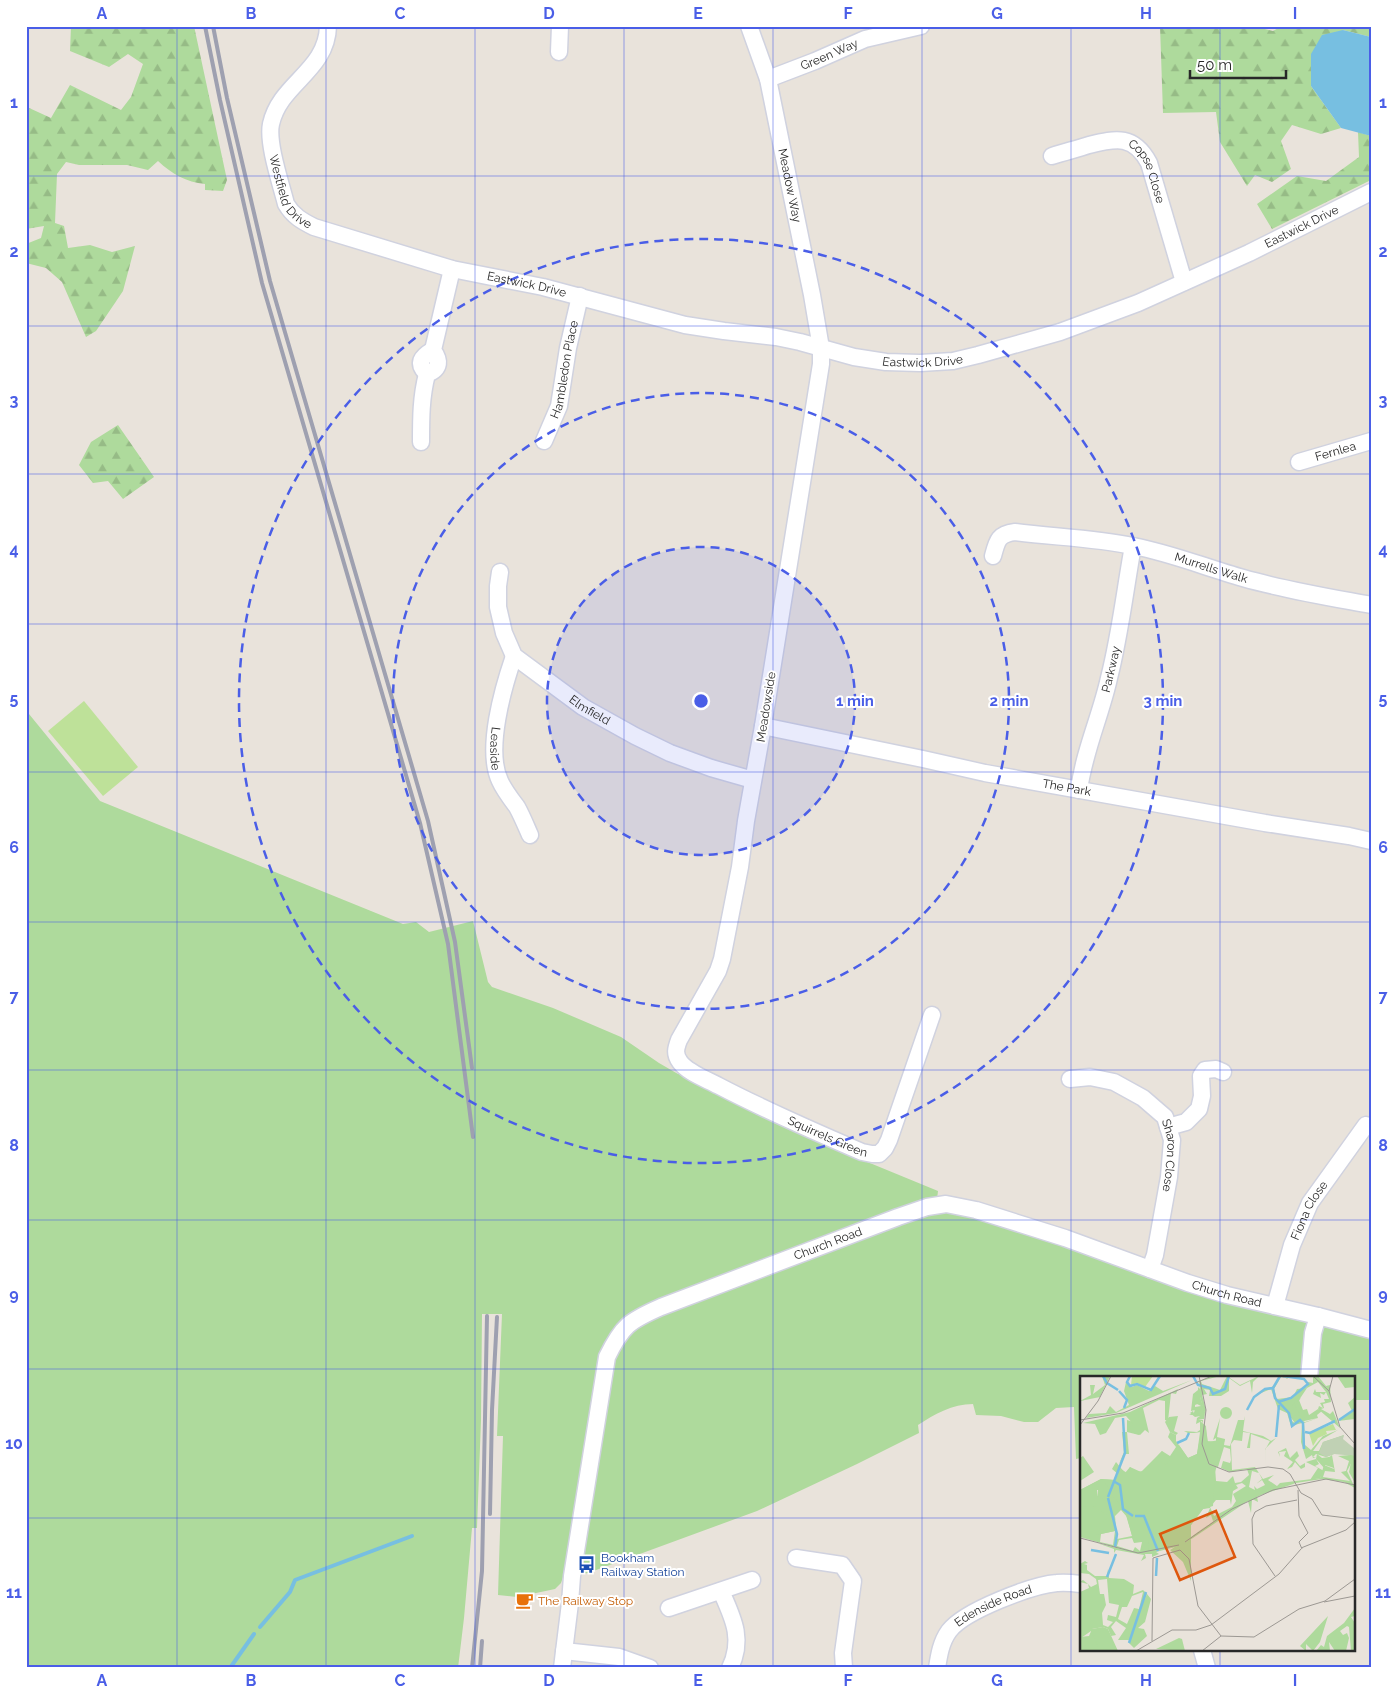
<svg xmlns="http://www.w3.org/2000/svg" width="1397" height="1694" viewBox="0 0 1397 1694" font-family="Raleway,sans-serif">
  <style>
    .forest { fill: url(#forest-firs) }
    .park { fill: #aeda9c }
    .pitch { fill: #bee199 }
    .water { fill: #77bfe1 }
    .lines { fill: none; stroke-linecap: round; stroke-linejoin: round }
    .stream { stroke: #77bfe1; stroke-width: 4 }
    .minor-casing { stroke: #d0d2df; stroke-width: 19 }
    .minor { stroke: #fff; stroke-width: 16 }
    .rail { stroke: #9ea0b0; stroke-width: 4 }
    .grid { fill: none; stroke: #4a5ee7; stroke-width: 1; stroke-opacity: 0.55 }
    .ring { fill: none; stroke: #4a5ee7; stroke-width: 2.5; stroke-dasharray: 9 6 }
    .labels { text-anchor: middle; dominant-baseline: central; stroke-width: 4; stroke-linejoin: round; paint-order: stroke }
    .street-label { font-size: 12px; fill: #282828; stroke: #fff }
    .transit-label { font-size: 12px; fill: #164399; stroke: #fff; text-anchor: start }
    .food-label { font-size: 12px; fill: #c56008; stroke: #fff; text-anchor: start }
    .inset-river { fill: none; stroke: #77bfe1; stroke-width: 2.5 }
    .inset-road { fill: none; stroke: #9c9893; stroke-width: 1 }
    .view { fill: #de570d; fill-opacity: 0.15; stroke: #de570d; stroke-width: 2.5 }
    .inset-edge { fill: none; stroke: #282828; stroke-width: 2.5 }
    .centre { fill: #4a5ee7; stroke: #fff; stroke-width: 2.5 }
    .ring-label { font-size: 15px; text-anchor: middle; font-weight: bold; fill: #4a5ee7; stroke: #fff; stroke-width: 4; stroke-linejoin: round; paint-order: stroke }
    .neatline { fill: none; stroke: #4a5ee7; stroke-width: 2 }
    .grid-label { font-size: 16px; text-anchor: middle; font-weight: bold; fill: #4a5ee7 }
  </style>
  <defs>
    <pattern id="forest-firs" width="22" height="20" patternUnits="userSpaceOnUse" patternTransform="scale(1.25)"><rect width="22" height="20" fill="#aeda9c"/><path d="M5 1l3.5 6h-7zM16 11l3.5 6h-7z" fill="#96bb86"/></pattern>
  </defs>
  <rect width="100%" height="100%" fill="#e9e3db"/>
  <g class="forest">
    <path d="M71 26H194L227 180 223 191 205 190V184C186 182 172 174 158 161L148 170 127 165H79L66 162 57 174 55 223 64 226 68 248 90 245 112 252 135 246 123 291 96 331 86 337 62 282 46 268 26 263V244L41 238 44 226 26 229V109L27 107 51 118 70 85 121 110 131 97 143 64 128 54 109 67 70 51Z"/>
    <path d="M1160 26H1252L1273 31 1282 26H1371V37L1343 30 1311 86 1341 128 1321 134 1292 125 1281 141 1291 169 1272 182 1255 175 1247 186 1220 142 1216 112 1163 113Z"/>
    <path d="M1358 132 1371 136V180L1272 229 1257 204 1297 176 1326 181 1359 157Z"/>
    <path d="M118 425 154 477 123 499 108 481 93 483 79 465 91 442Z"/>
  </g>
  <path class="park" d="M26 708 29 714 100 801 403 924 416 922 429 932 473 921 488 982 492 987 553 1008 621 1037 659 1063 678 1074H686L848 1154 938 1191 937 1199 943 1213 955 1212 1041 1236 1194 1294 1286 1316 1303 1322 1336 1328 1371 1336V1400H1353V1378H1081V1458L1076 1459 1074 1407 1056 1408 1038 1422H1024L1001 1416 976 1415 973 1404C952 1404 935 1414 918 1425L919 1433 857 1464 757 1511 588 1573 563 1577 561 1583 555 1589 517 1597 498 1595 503 1436H497L502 1314H482L481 1420 477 1528H472L464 1618 458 1668H26Z"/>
  <path class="pitch" d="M84 701 138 767 103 796 48 731Z"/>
  <path class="water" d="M1343 30 1371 37V136L1341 128 1311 86V54L1322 35Z"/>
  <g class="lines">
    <g class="stream">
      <path d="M260 1627 290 1592 295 1580 412 1536"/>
      <path d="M230 1668 254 1634"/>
    </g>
    <defs>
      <g id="minor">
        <path id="s1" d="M328 26C327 71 280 83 271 124 267 143 281 184 286 204 293 216 302 221 314 227L452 269 543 287 685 325 724 331 776 337 800 342 854 357 886 362 920 363 953 361 978 355 1060 332 1138 303 1249 253 1371 192"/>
        <path id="s2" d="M749 26 768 79 812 295 821 348V364L763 726 746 821 740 867 722 959 718 971 679 1040C676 1048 674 1054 680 1062 688 1073 706 1079 719 1086 765 1110 813 1131 862 1152L872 1154H879L885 1148 889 1140 932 1015"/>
        <path d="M559 52 560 26"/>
        <path id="s3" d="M768 79 815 61 865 39 921 26"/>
        <path id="s4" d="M1052 156C1064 152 1077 149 1089 145 1117 138 1134 135 1149 163L1184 282"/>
        <path d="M427 374C416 363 421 357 433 350"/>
        <path id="s5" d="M544 441 559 406 568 348 580 296"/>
        <path d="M421 442C421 418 421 397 427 374 441 369 440 360 433 350L452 269"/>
        <path id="s6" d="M1299 462 1371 441"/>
        <path id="s7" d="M993 556C997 541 998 534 1015 532 1054 537 1095 538 1133 546 1171 553 1207 568 1243 578 1285 590 1328 597 1371 605"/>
        <path id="s8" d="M500 572 498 586V607L504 633 514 656 583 707 635 736 670 753 711 768 753 780"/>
        <path id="s9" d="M514 656C503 688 485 750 500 781 504 790 511 799 517 807 522 816 526 826 530 835"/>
        <path id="s10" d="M763 726 923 759 985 773 1265 823 1349 836 1371 841"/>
        <path id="s11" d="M1079 790C1084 751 1101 715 1109 678 1120 635 1125 590 1133 546"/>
        <path id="s12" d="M1070 1079 1090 1077 1114 1082 1143 1098 1165 1117 1172 1140 1169 1177 1155 1255 1150 1269"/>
        <path d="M1168 1127 1186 1122 1199 1109 1202 1096 1201 1076 1205 1070 1216 1069 1223 1072"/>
        <path id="s13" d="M1275 1306 1292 1245 1310 1203 1366 1125"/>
        <path d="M1309 1378 1313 1333 1318 1316"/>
        <path d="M796 1558 842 1565 853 1581 843 1653 844 1668"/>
        <path d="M721 1591C733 1618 744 1639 730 1668"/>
        <path d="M669 1608 752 1580"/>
        <path d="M1202 1650 1207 1668"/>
        <path d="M564 1651 619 1657 650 1668"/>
        <path id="s14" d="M562 1668 570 1603 572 1576 607 1357C622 1326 629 1321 661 1307L898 1217 927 1207 946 1204 976 1210 1065 1238 1188 1283 1227 1295 1318 1316 1371 1330"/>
        <path id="s15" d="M937 1668C939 1655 941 1642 949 1631 964 1611 1032 1585 1057 1583 1065 1582 1073 1583 1081 1584"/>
      </g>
    </defs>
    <use href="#minor" class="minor-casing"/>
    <use href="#minor" class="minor"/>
    <g class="rail">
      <path d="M205 26 220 100 262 283 420 823 448 944 473 1137"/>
      <path d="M213 26 227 98 270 281 428 821 455 942 472 1068"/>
      <path d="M490 1514 492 1410 497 1317"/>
      <path d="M472 1668 482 1571 487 1316"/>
      <path d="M480 1668 482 1641"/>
    </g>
  </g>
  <path class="grid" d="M177 26V1668M326 26V1668M475 26V1668M624 26V1668M773 26V1668M922 26V1668M1071 26V1668M1220 26V1378M26 176H1371M26 326H1371M26 474H1371M26 624H1371M26 772H1371M26 922H1371M26 1070H1371M26 1220H1371M26 1369H1371M26 1518H1081M1353 1518H1371M1220 1650V1668"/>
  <circle cx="701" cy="701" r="154" fill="#4a5ee7" fill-opacity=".12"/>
  <g class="ring">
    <circle cx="701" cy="701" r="154"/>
    <circle cx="701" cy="701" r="308"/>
    <circle cx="701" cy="701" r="462"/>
  </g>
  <defs>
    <symbol id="bus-bare" viewBox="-9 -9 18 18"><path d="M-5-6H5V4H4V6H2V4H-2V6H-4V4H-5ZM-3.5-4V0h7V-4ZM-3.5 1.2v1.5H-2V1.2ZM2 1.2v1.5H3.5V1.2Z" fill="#1a4fb4" stroke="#fff" stroke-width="2.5" paint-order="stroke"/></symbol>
    <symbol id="cafe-bare" viewBox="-9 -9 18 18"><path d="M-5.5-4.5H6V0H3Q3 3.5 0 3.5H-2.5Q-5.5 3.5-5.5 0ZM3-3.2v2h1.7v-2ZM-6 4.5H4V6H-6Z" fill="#e8710a" stroke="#fff" stroke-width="2.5" paint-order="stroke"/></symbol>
  </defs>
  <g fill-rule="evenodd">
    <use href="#bus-bare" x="574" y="1552" width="25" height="25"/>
    <use href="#cafe-bare" x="512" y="1588" width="25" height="25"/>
  </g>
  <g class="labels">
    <g class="street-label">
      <text stroke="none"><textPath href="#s3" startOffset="66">Green Way</textPath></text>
      <text stroke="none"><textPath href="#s4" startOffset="115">Copse Close</textPath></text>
      <text stroke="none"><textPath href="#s2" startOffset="165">Meadow Way</textPath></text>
      <text stroke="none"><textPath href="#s1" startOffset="189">Westfield Drive</textPath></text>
      <text stroke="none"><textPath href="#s1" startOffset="1265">Eastwick Drive</textPath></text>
      <text stroke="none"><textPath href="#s1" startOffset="455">Eastwick Drive</textPath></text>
      <text stroke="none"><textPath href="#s1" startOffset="860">Eastwick Drive</textPath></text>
      <text stroke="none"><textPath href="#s5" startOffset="75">Hambledon Place</textPath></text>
      <text stroke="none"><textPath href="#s6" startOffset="38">Fernlea</textPath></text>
      <text stroke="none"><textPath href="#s7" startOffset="236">Murrells Walk</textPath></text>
      <text stroke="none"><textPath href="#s11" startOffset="125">Parkway</textPath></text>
      <text transform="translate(766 707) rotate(-81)">Meadowside</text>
      <text stroke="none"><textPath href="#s8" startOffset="180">Elmfield</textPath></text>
      <text stroke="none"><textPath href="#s9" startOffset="95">Leaside</textPath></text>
      <text stroke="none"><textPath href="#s10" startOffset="310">The Park</textPath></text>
      <text stroke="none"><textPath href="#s2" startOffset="1231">Squirrels Green</textPath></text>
      <text stroke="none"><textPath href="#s12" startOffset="146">Sharon Close</textPath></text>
      <text stroke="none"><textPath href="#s13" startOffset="102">Fiona Close</textPath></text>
      <text stroke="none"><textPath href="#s14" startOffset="569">Church Road</textPath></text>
      <text stroke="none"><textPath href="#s14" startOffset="989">Church Road</textPath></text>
      <text stroke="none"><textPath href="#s15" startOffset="91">Edenside Road</textPath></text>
    </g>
    <g class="transit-label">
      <text x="601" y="1558">Bookham<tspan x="601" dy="14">Railway Station</tspan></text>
    </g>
    <g class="food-label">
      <text x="538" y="1601">The Railway Stop</text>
    </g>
  </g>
  <g transform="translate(1080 1376)">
    <rect width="275" height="275" fill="#e9e3db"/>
    <path d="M257 0H275V11L265 12ZM227 12 219 24 223 34 227 33 229 39 238 33 242 35 237 39 238 42 215 47 200 28 213 21 217 13ZM115 21H120L125 36 124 43H118L123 44V48L122 45 116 48 117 42 120 40 115 41 110 37 113 35 114 38 115 31 121 30 115 27ZM47 44 57 47 59 59 47 56 49 78H45L39 88 44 76 42 56H47ZM237 78 242 82 249 81 254 92 245 89V93L236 83 239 88 235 90 244 95 240 102 230 104 238 92 226 86 236 83ZM67 218 71 223 65 246 58 252 64 253 67 260 54 272 49 267 52 254ZM23 251 28 253 38 275H1L0 261 9 260 12 253ZM99 262 102 263 105 275 76 273Z" fill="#aeda9c"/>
    <path d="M22 0H30L20 21 0 25 11 19 10 9H15L13 18 25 9ZM134 0H140L121 5 122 8 140 14 147 0 160 9 179 0 173 6 172 17 170 5 160 10 149 2V15L141 20H129L130 14 124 13 127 18 122 19 126 34 124 42 125 36 121 33 117 39H109L123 32 120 21H115V27H120L115 29V34L111 35 113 18 118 14V11L120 13 119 5ZM199 0 210 3 201 1 194 13 197 23 213 21 200 29 214 35 211 30 221 22 215 30 220 38 218 41 209 36 210 44 215 47 220 44 225 46 238 42 224 47 225 69 231 74 243 60 258 54 241 64 233 75H239L243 66 264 59 254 78 246 81 236 78 233 81 236 82H233L232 79 226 83 221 66 222 47 211 50 207 37 198 33 191 13 176 19 195 9ZM233 0H238L246 10 250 9 251 26 243 28 244 32 241 33 250 38 253 35 260 52 238 33 239 30 243 32 240 27 245 26 244 23H249L246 16 244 19 240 17 241 22 233 18 235 13 236 16H246L238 6 227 12 217 14 227 11 228 6 233 7ZM112 4 36 37 6 42 9 38 26 37 30 30 36 36 49 29 44 15 46 6 52 11 57 9 69 15 75 10 83 15ZM113 7 98 13 96 18 91 17 88 45 85 44V48V25L79 24 63 32 69 57 65 54 60 59 48 55 53 48 46 40 35 42 26 57 20 59 15 48 3 47 50 36 98 13ZM275 21V43L257 45 272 35 268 27ZM140 37a6 6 0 1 1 12 0a6 6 0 1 1-12 0ZM165 40 163 55 183 60 188 63 191 65 196 62 185 73 186 91 185 74 190 65 171 58 170 72H167L170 57 163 56 162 65 154 64 151 68 152 94 175 91 183 103 194 99 188 104 197 110 200 107 240 102 244 89 254 93 248 82 252 79 255 96 245 95 243 101 270 105 261 96 266 95 269 85 258 80 271 79 275 80 267 95 275 112 264 106 242 103 216 107 181 119 177 121 178 126 172 123 171 137 168 125 110 164V182L91 175 95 171 76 176 79 178 72 181V178H65L66 182 61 185 64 179 36 174 34 177V173L17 167 45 174 0 161V128L17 121 18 114H0L21 103 35 104 38 98 32 93 36 86 45 97 50 91 55 96 64 95 82 75 90 80 96 71 88 61 90 56 96 59V65L108 82 117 78 121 56 114 57H109L108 61 106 64 108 57 104 55 117 56 120 54V45L126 50 127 65 136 66V62L133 64 140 42 137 61 145 63 144 69 150 70 158 44H164ZM144 71 150 73 151 84 150 87 143 85 141 92 150 96 167 93 169 99 161 106 155 107 153 100 147 106 136 105 135 91H138ZM172 95 179 97 182 103 176 108 182 104 185 109 177 113 174 110 175 114 169 111ZM162 107 166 110 153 118 156 125 152 131 134 140 130 131 136 124H150L151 129 153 115 158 112 156 109ZM165 126 135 144 105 167 129 148 111 161V149L123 133 130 132 126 142 131 139 133 145ZM41 134 47 141 52 160 37 163 35 140ZM35 155 33 169 20 166 21 158ZM52 162 54 167 62 166 60 175 55 171 53 175 37 170 39 164ZM206 72 210 82 217 75 219 80 215 84 220 90 225 87V91L221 93 215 86 212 91 207 93 213 86 204 80 206 75 199 76 200 81 198 76ZM3 80 14 96 0 105V82ZM5 185 8 187 4 188 7 189V194L15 200H27L28 193 29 202 44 203 54 209 53 218 63 214 67 218 51 264H38L46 252 36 245 31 251 36 259 31 260 28 253 23 251 12 253 18 271 11 255 1 262 0 216 9 212 8 208 0 206 3 204 8 208 11 211 17 208 16 203 9 198 0 197V188ZM27 203 29 227 39 229 36 241 28 239 27 244 33 246 28 251 23 249 22 237 26 229 24 218H20L18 204ZM63 216 59 233 54 232 47 248 38 243 42 231H47L52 220ZM275 232V240L271 241 275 247V275H271L269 251 267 250 260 255 263 259 267 257 269 262 266 275H255L249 266 250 275H236L241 269 244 271 247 260 264 247ZM248 240 240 266 233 275 226 268V275L220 270Z" fill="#aeda9c" fill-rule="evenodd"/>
    <path d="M264 59 263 63 275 73V80L254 78 246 81 239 77 243 66Z" fill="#c0d1b4"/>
    <path d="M121 49 126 53 128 66 145 63 135 96 133 130 123 133 111 149V205L103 186 90 174 95 171 69 176 68 164 54 166 45 136 34 121 28 122 35 155 16 159V151L27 142V139L17 133V130L0 131V114L21 103 35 104 41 93 47 97 50 91 61 96 82 75 84 80 81 86 86 89 99 69 108 82 117 78ZM24 107 29 111 27 121 23 123 17 120V108ZM271 79 275 80V107L269 96 271 86 267 80Z" fill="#aeda9c" fill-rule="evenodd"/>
    <path d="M98 40 94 55 98 57 96 59 90 56 85 46 89 41Z" fill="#aeda9c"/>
    <path d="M52 0H73L65 11 57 7 51 9ZM253 48 256 54 246 55 247 58 238 62 233 70 229 57Z" fill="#bee199"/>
    <path class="inset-river" d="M23 0 27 7 38 14M50 0 47 6 50 10 57 8 71 14 80 0M113 0 118 9 130 12 133 18 145 13 149 0M200 0 193 12 195 22 209 37 212 50 220 44 223 47 224 73M39 15 47 24 44 32M198 26 211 22 228 8 224 3 203 0M167 34 174 21 185 13 193 12M259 44 275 33M225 56 230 57 255 45M196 61 199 29M97 67 106 63 109 57M35 106 40 109 43 133 53 140M28 121 45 77 43 42M28 122 37 158 35 171M55 140H64L78 175M11 174 29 177M76 200 77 182M27 201 36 178M49 267 66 216"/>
    <path class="inset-road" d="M119 0 126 34 122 68 129 88 149 96 188 91 203 93 210 98 221 117 232 123 242 139 275 143M233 0 249 15 260 51M249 15 253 0M0 44 43 37 132 0M0 49 18 25 31 0M260 51 275 68M218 114 219 140 228 157 219 166 222 173M0 162 58 177 99 169M105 166 152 133 193 114 246 103 275 109M221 172 266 154 275 146M195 200 173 168 172 143 175 136 186 130 217 124M245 225 275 203M244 226 275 220M72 265 73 182 100 174 109 183 118 230 141 260M56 275 92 254H116L131 249 199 198 221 173M122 275 141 260 174 261 219 233 245 225"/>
    <path class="view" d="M136 135 155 181 100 204 80 158Z"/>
    <rect width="275" height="275" class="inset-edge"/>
  </g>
  <circle cx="701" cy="701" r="8" class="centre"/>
  <g class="ring-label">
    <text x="855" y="706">1 min</text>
    <text x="1009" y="706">2 min</text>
    <text x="1163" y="706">3 min</text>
  </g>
  <rect width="1397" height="1694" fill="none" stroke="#ffffff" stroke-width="55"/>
  <path d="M1190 70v8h96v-8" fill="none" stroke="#282828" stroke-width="2.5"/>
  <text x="1197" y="70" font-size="15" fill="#282828" stroke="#ffffff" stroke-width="4" paint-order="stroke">50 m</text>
  <rect x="28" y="28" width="1342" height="1638" class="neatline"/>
  <g class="grid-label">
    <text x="102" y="19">A</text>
    <text x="251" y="19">B</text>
    <text x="400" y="19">C</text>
    <text x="549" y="19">D</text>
    <text x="698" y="19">E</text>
    <text x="848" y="19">F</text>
    <text x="997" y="19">G</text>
    <text x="1146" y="19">H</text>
    <text x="1295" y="19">I</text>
    <text x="14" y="108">1</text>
    <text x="1383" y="108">1</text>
    <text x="14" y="257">2</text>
    <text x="1383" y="257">2</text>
    <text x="14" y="406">3</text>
    <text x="1383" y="406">3</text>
    <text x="14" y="555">4</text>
    <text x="1383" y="555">4</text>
    <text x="14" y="704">5</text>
    <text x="1383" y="704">5</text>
    <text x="14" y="853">6</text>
    <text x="1383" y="853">6</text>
    <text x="14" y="1002">7</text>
    <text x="1383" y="1002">7</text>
    <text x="14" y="1151">8</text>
    <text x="1383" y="1151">8</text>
    <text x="14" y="1300">9</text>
    <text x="1383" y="1300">9</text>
    <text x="14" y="1449">10</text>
    <text x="1383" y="1449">10</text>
    <text x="14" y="1598">11</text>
    <text x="1383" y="1598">11</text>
    <text x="102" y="1686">A</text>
    <text x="251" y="1686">B</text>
    <text x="400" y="1686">C</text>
    <text x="549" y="1686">D</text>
    <text x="698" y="1686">E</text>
    <text x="848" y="1686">F</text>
    <text x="997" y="1686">G</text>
    <text x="1146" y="1686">H</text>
    <text x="1295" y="1686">I</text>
  </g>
</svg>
